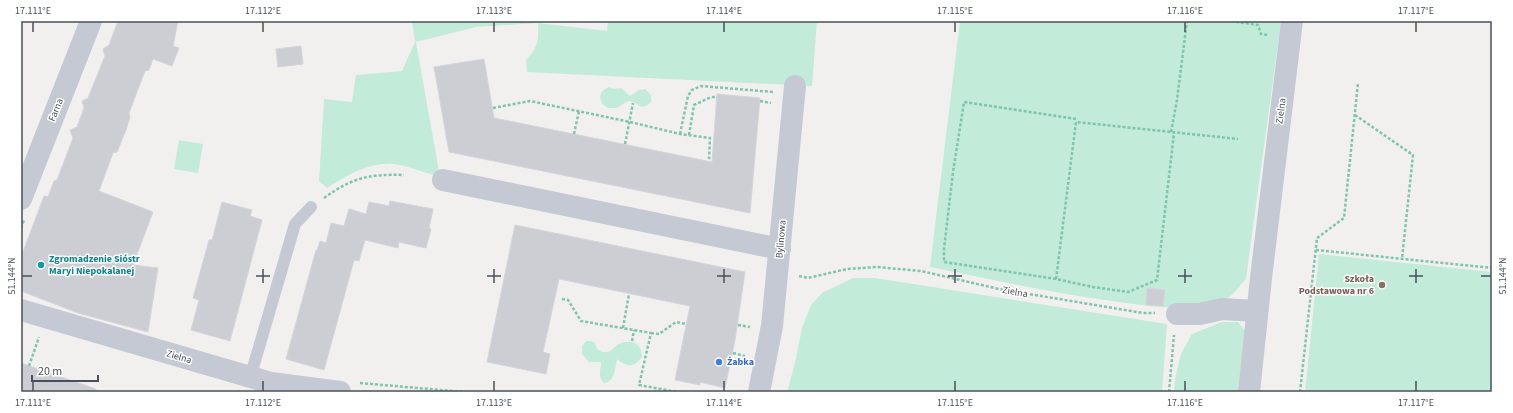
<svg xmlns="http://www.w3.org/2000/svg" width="1513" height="413" viewBox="0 0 1513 413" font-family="'Source Sans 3',sans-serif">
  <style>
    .green { fill: #c2ebd9 }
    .building { fill: #cdced3; stroke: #d4d5da }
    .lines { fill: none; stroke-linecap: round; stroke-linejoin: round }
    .path { stroke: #7ec5ae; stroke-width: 2.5; stroke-dasharray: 3 2; stroke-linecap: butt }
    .lane { stroke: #c4c9d3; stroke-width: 12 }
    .street { stroke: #c4c9d3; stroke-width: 22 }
    .ticks { fill: none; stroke: #49505b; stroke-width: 1.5 }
    .culture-dot { fill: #0f9aa8; stroke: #fff; stroke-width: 1.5 }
    .education-dot { fill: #8d6e63; stroke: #fff; stroke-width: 1.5 }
    .shop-dot { fill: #3f7fe0; stroke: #fff; stroke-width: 1.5 }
    .labels { text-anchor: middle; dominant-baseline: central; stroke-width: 3; stroke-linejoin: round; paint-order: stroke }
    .street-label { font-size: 10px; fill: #49505b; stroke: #fff }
    .culture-label { font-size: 10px; font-weight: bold; fill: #0d838f; stroke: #fff; text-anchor: start }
    .education-label { font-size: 10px; font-weight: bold; fill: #785e54; stroke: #fff; text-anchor: end }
    .shop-label { font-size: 10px; font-weight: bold; fill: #366cbe; stroke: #fff; text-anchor: start }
    .neatline { fill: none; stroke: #49505b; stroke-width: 1.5 }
    .ticks-label { font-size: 10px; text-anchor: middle; fill: #49505b }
  </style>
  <rect width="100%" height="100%" fill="#f2f0ef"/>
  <g class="green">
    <path d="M412 21H538V23L607 31 608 21H817L812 86 527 72 526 60C538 47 539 40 538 23L476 27 416 42 440 177C426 173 408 166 394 164 369 162 348 175 327 188L319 181 324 99 352 102 356 75 402 71 415 42Z"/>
    <path d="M960 21H1281L1246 279C1240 285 1234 295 1227 298 1193 314 1148 306 1112 301 1051 293 991 279 930 267Z"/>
    <path d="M609 87 614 89 621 88 630 96 639 90 645 89 651 95V102C640 113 638 101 628 101L617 108H608L602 104 600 97 602 91Z"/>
    <path d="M179 140 203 144 198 173 174 169Z"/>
    <path d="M1319 254 1492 272V392H1305Z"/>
    <path d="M853 278H875L1167 324 1162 392H787L795 363 802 328 811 305 822 293Z"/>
    <path d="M1222 322H1238L1245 331 1238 392H1174L1175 379 1181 354 1192 334Z"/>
    <path d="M586 341H591L595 343 597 349 602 352C604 352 606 352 608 352 613 350 615 346 619 344 632 338 642 344 642 357 634 368 626 367 617 359 615 368 615 382 604 383 597 377 601 370 601 362H589L582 354V346Z"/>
  </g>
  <g class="building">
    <path d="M118 21H178L173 46 179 48 172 66 153 59 149 70 145 71 129 113 130 117 126 130 117 152 113 153 99 191 153 212 133 265 158 268 148 332 78 313 21 291V257L44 196 48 197 54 181 57 180 73 138 70 130 77 127 84 108 82 101 88 98 105 56 103 49 109 45Z"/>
    <path d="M301 46 303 64 278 67 276 49Z"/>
    <path d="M484 59 494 118 712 162 717 94 760 98 750 213 449 152 434 67Z"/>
    <path d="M390 201 433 209 429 228 431 229 426 248 399 242 398 248 365 240 359 261 354 260 324 370 286 359 316 250 317 251 320 241 326 243 331 223 344 226 349 209 366 214 369 202 389 206Z"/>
    <path d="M222 202 252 210 250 216 262 220 230 341 191 330 199 300 193 298 209 240H212Z"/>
    <path d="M515 225 745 272 735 340 725 388 700 382V385L675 380 690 306 559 279 543 352 550 354 546 374 487 362Z"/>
    <path d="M1147 288 1165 290 1163 306 1146 305Z"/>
    <path d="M21 363 96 389V392H21Z"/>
  </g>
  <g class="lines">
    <g class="path">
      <path d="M1231 21 1258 25 1261 34 1268 35"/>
      <path d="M1491 21 1492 22"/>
      <path d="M760 101 771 103"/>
      <path d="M493 108 530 101 630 122 680 134 710 138 709 158H712"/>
      <path d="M1355 115 1413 155 1402 259"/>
      <path d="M1076 119 964 102 953 172 944 249V262L1056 279 1093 287 1128 292 1157 280 1174 133"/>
      <path d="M1171 132 1177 100 1187 21"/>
      <path d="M574 134 579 111"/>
      <path d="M680 134 688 96 692 90 701 86 773 92"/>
      <path d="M689 135 694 105 711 97H717"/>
      <path d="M625 144 633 103"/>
      <path d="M324 198C353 177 370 174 404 175"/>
      <path d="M21 228 24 220"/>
      <path d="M1316 250 1492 268"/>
      <path d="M799 276 808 278 847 269 877 267 921 271 999 289 1143 313H1155"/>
      <path d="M1056 279 1076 122 1238 139"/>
      <path d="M562 299 568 300 581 321 651 333 639 385 677 392"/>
      <path d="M738 325 750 327"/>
      <path d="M623 328 629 294"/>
      <path d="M651 333 659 334 676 322 686 324"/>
      <path d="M632 341 634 330"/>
      <path d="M733 353 745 356"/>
      <path d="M29 366 39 337"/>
      <path d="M360 383 464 392"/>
      <path d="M1169 392 1174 335"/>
      <path d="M1300 392 1317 238 1344 218 1358 83"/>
    </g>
    <path class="lane" d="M250 378 295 224 311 207"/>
    <g class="street">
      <path d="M443 180 780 249"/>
      <path d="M21 199 91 21"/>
      <path d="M21 310 271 383 340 392"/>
      <path d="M1177 314H1200L1222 309 1257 311"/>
      <path d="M759 392 772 326 795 86"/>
      <path d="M1249 392 1261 278 1292 21"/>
    </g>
  </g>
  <path class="ticks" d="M33 22V32M263 22V32M494 22V32M724 22V32M955 22V32M1185 22V32M1416 22V32M263 269V283M494 269V283M724 269V283M955 269V283M1185 269V283M1416 269V283M22 276H32M256 276H270M487 276H501M717 276H731M948 276H962M1178 276H1192M1409 276H1423M1481 276H1491M33 381V391M263 381V391M494 381V391M724 381V391M955 381V391M1185 381V391M1416 381V391"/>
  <circle class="culture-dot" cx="41" cy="265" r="4"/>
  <circle class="education-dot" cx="1382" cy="285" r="4"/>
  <circle class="shop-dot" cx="719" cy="362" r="4"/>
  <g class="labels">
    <g class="street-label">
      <text transform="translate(56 110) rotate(-68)">Farna</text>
      <text transform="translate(1281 111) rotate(-82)">Zielna</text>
      <text transform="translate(781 239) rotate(-85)">Bylinowa</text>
      <text transform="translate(1015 292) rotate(10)">Zielna</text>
      <text transform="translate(179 357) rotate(16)">Zielna</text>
    </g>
    <g class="culture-label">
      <text x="49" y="259">Zgromadzenie Sióstr<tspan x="49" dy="12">Maryi Niepokalanej</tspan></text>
    </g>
    <g class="education-label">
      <text x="1374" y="279">Szkoła<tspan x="1374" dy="12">Podstawowa nr 6</tspan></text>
    </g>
    <g class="shop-label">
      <text x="727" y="362">Żabka</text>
    </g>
  </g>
  <rect width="1513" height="413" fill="none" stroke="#ffffff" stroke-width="44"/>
  <path d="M32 375v6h66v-6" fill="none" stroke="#49505b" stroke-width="2"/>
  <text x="38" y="375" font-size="12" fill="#49505b" stroke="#ffffff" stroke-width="3" paint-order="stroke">20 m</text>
  <rect x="22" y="22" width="1469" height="369" class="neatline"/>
  <g class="ticks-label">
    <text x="33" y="14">17.111°E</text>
    <text x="263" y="14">17.112°E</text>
    <text x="494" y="14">17.113°E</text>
    <text x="724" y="14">17.114°E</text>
    <text x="955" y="14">17.115°E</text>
    <text x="1185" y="14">17.116°E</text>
    <text x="1416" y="14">17.117°E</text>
    <text transform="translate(11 276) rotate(-90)" y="4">51.144°N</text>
    <text transform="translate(1502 276) rotate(-90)" y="4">51.144°N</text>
    <text x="33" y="406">17.111°E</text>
    <text x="263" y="406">17.112°E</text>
    <text x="494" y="406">17.113°E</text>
    <text x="724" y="406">17.114°E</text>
    <text x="955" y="406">17.115°E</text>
    <text x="1185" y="406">17.116°E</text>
    <text x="1416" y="406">17.117°E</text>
  </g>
</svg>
